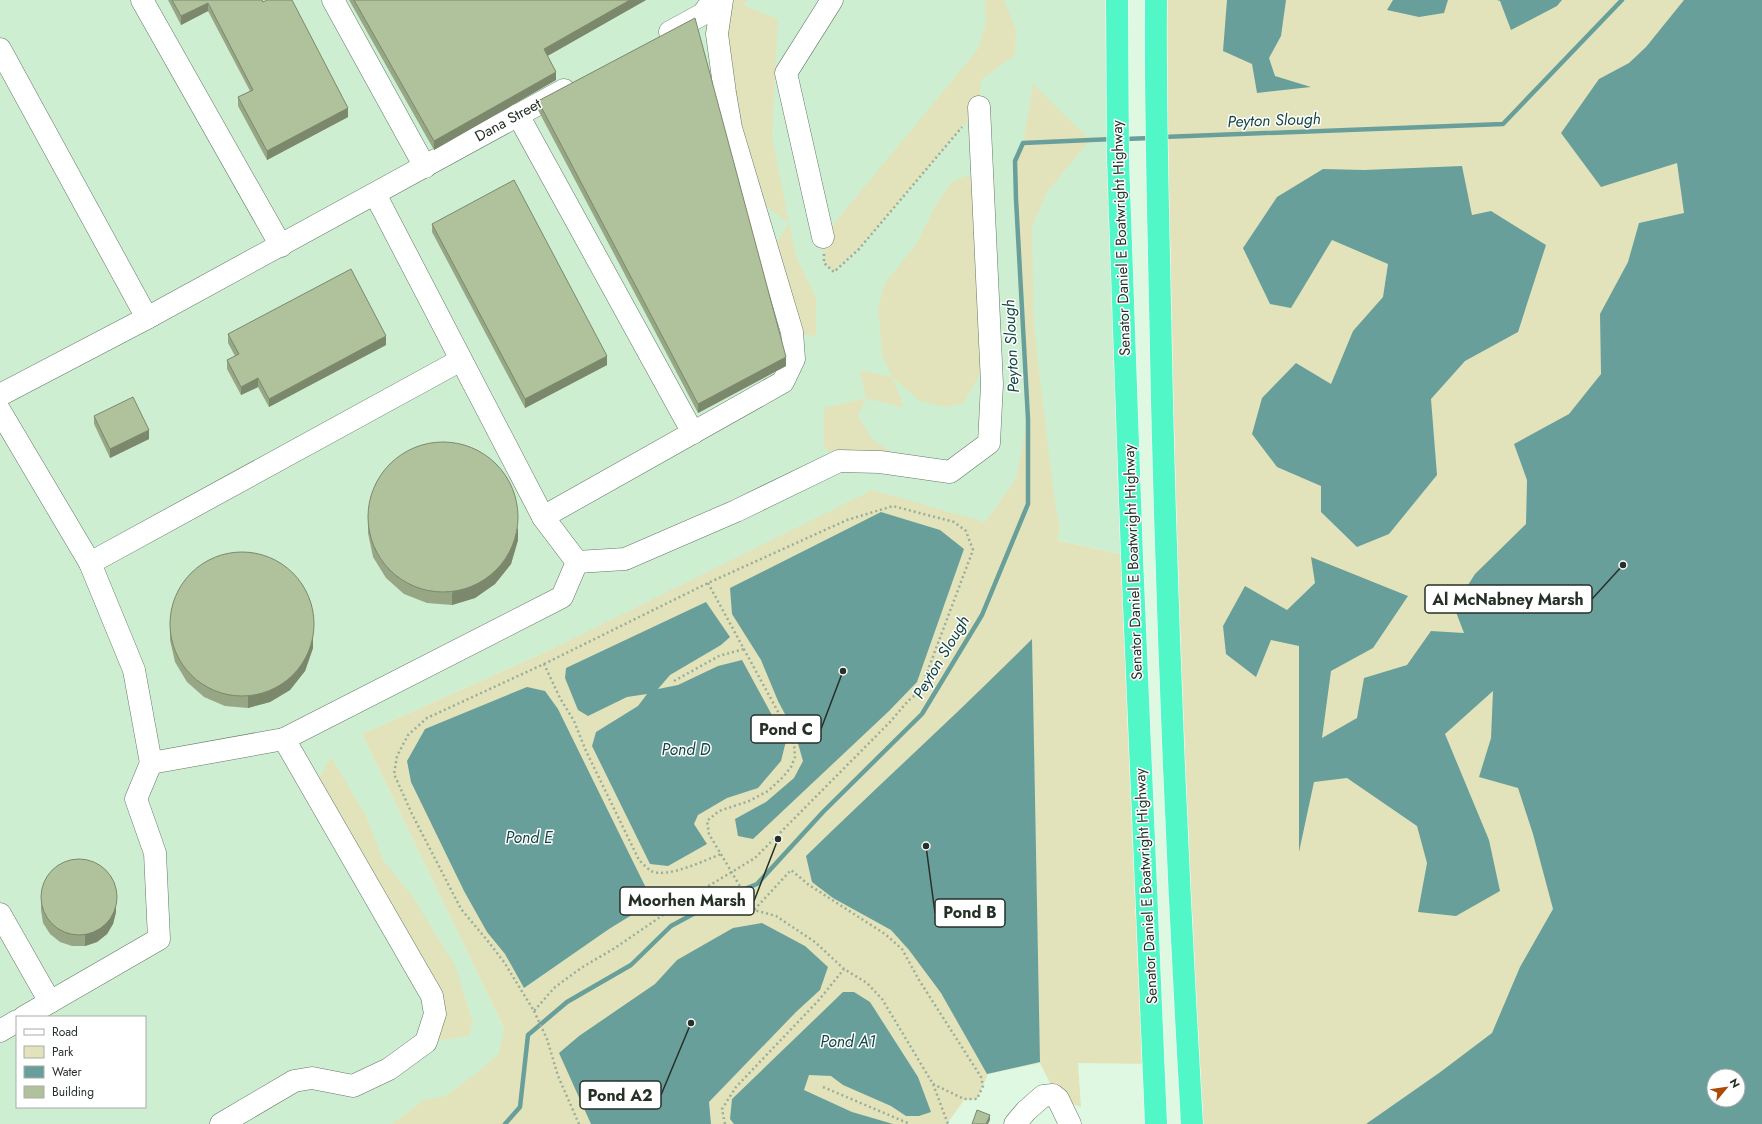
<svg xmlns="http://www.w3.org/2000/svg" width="1762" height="1124" viewBox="0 0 1762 1124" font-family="Jost,sans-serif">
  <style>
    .built { fill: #ceeed2; fill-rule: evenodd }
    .green { fill: #e3e3bb; fill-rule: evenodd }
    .water { fill: #699f9b; fill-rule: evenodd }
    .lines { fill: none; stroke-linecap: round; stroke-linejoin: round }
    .stream { stroke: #699f9b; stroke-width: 4.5 }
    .minor-casing { stroke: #617865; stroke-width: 23 }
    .highway-casing { stroke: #fff; stroke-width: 23 }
    .path { stroke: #99ad9b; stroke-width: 2.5; stroke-dasharray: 2 3; stroke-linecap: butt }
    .minor { stroke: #fff; stroke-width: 22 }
    .highway { stroke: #51f7c6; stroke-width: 22 }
    .wall { fill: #97a785 }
    .shaded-wall { fill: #7b886c }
    .building { fill: #b0c29b; stroke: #7b886c }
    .labels { text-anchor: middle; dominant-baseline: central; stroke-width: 3; stroke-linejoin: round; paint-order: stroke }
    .street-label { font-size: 15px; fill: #263027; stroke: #fff }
    .water-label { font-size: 16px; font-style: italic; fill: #134643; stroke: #fff }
    .leader { fill: none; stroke: #263027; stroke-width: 1.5 }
    .callout-dot { fill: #263027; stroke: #fff; stroke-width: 1.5 }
    .callout { fill: #fff; stroke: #263027; stroke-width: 1.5 }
    .callout-label { font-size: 16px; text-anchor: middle; font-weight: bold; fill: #263027 }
  </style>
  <rect width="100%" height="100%" fill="#def8e1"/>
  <path class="built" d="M0 0H1117L1132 557 1010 529 552 649 362 734 504 1028 552 1124H0ZM17 1017H145V1107H17Z"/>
  <g class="green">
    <path d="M722 0H748L743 5 778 19 772 136 789 223 797 259 816 298V336L792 332 769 254 789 223 751 195Z"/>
    <path d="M985 0H1004L1016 30 1015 55 981 80 979 107 859 249 834 272 824 263 823 237 978 49 986 23Z"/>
    <path d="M1156 0H1762V1124H1192ZM1714 1076H1738V1100H1714Z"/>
    <path d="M1033 84 1090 140 1047 192 1032 227 1034 327 1053 488 1060 529 1057 540 1132 557 1154 1064 1078 1063 1081 1107 1058 1099 1040 1063 988 1074 977 1099 964 1100 947 1124H392L424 1100 446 1096 480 1070 499 1053 504 1028 362 734 552 649 872 490 985 522 1016 479 1028 419 1016 199 1015 161 1023 143Z"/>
    <path d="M967 175 983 188 990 355 964 403 945 407 920 401 893 378 904 408 866 398 858 416 872 439 912 467 839 461 824 446V408L866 398 860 370 892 377 882 355 878 307 885 283 917 243 937 203 951 183Z"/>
    <path d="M331 757 366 816 383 860 413 897 455 966 473 1023 469 1036 426 1042 435 1014 313 790Z"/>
  </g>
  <g class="water">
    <path d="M1227 0H1286L1281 36 1269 58 1275 76 1311 87 1257 93 1252 64 1223 51Z"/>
    <path d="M1393 0H1448L1444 13 1419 17 1387 10Z"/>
    <path d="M1497 0H1562L1557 6 1511 30 1500 1Z"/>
    <path d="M1684 0H1762V1124H1366L1439 1073 1492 1033 1520 967 1553 909 1533 834 1518 788 1479 777 1491 738 1493 691 1445 734 1489 840 1500 891 1456 916 1418 912 1427 863 1417 826 1347 778 1314 782 1299 852V646L1271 640 1256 677 1226 654 1223 626 1245 586 1287 610 1315 583 1311 557 1408 596 1373 648 1331 671 1322 738 1357 718 1364 678 1407 665 1431 631 1464 633 1454 607 1475 574 1526 524 1527 480 1514 444 1569 414 1601 374 1600 314 1628 262 1639 223 1684 213 1677 163 1601 187 1561 133 1599 79 1629 63 1646 47ZM1714 1076H1738V1100H1714Z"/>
    <path d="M1462 166 1472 215 1491 211 1546 245 1518 332 1465 361 1431 399 1437 475 1389 534 1357 547 1321 512V486L1277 467 1252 434 1262 398 1296 363 1331 384 1353 331 1383 297 1388 264 1332 240 1291 308 1270 304 1243 248 1277 197 1323 169 1364 170Z"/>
    <path d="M881 512 940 530 964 549 917 682 889 711 753 839 738 836 735 819 766 802 794 778 803 761 795 733 778 701 761 660 732 614 730 588Z"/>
    <path d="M706 602 730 637 721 645 670 675 658 689 678 685 718 666 742 660 786 741 781 761 758 788 727 798 698 815 694 824 707 844 668 866 650 864 592 746 596 732 638 706 647 694 627 697 588 716 578 710 565 678 566 668Z"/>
    <path d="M1032 639 1040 1062 987 1074 941 993 909 950 891 930 833 898 812 882 806 856C881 783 958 713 1032 639Z"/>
    <path d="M527 687 545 691 558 709 647 890 648 905 609 929 524 988 505 954 487 932 464 891 411 782 407 761 425 729Z"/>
    <path d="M762 923 805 946 828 967 820 990 796 1012 709 1102 711 1124H591L559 1053 579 1036 655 984 677 960 733 928Z"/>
    <path d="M843 992H854L870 1002 918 1077 931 1112 919 1116H906L891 1106 843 1085 831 1076 809 1075 804 1090 852 1112 893 1124H734L730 1119 732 1099Z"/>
  </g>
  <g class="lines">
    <g class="stream">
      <path d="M1163 137 1503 124 1622 0"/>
      <path d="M1125 139 1151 138"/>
      <path d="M505 1124 520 1107 528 1035 567 1002 631 965 671 926 723 898 757 884 823 812 922 714 982 615 1028 504V419L1016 199 1015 161 1023 143 1113 139"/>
    </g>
    <defs>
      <g id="minor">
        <path d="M142 0 281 246"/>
        <path d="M333 0 425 167"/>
        <path d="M670 32 703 14 713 0"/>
        <path d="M0 49 147 318"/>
        <path d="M518 115 693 433"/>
        <path d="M823 237 786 73 832 0"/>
        <path d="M0 395 147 318 564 90"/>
        <path d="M0 411 90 563 134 670 151 763 284 739 562 597 577 562 543 517 375 194"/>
        <path d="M543 517 783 382 794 359 792 332 731 128 725 93 717 34 722 0"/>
        <path d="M577 562 625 559 736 511 839 461 880 462 950 472 989 443 992 384 979 107"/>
        <path d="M90 563 461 360"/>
        <path d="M0 914 50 1002"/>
        <path d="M24 1017 159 939 155 853 136 799 151 763"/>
        <path d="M0 1031 17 1021"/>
        <path d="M221 1124 294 1081 312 1078 353 1086 389 1069 426 1042 435 1014 432 996 284 739"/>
        <path d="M1015 1124 1026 1111 1043 1096 1053 1095 1058 1099 1070 1124"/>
      </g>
      <g id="highway">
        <path d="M1117 0 1118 159 1132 557 1156 1124"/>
        <path d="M1156 0C1155 102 1158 203 1160 305 1165 578 1176 851 1192 1124"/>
      </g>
    </defs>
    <use href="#minor" class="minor-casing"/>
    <use href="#highway" class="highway-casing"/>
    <g class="path">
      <path d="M824 254V263L834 272 859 249 962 127"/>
      <path d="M708 583 789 732 794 744 795 757 791 767 783 777 768 791 749 801 719 811 707 821 709 834 754 910"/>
      <path d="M544 664 708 583 847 520 893 506 954 522 966 531 973 550 920 691 908 701 890 722 755 858 682 902 615 948 581 968 554 988 534 1011 504 962 487 940 461 909 412 814 394 774 397 756 408 735 427 718 544 664 560 698 574 721 586 751 639 860C643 864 647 868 651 871 666 879 706 860 721 854"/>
      <path d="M674 681 719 656 744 649"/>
      <path d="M534 1011 547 1039 558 1076 579 1124"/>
      <path d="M933 1084 964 1099H977L983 1086 981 1077 919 980 902 949 885 934 809 885 791 870 754 910 776 916 815 942 844 969 867 983 882 999 933 1084 948 1124"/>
      <path d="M823 1087 910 1124"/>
      <path d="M725 1124 722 1109 736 1087 818 1001 844 969"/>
    </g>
    <use href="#minor" class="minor"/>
    <use href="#highway" class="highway"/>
  </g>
  <g class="wall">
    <path d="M168 0H262L348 117 267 160 238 106V97L250 91 208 11 181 25Z"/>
    <path d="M349 0H646L547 56 556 80 434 150Z"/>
    <path d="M538 101 786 366 698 413 538 110Z"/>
    <path d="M432 224 607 365 525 408 432 232Z"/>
    <path d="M228 334 386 345 269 407 258 387 241 395 227 369V360L235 356 228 343Z"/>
    <path d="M94 416 149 439 110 458 94 424Z"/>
    <path d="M368 522 518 540 511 564 495 584 475 598 452 605 427 603 404 594 386 578 373 557 368 533Z"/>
    <path d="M170 629 313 648 305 671 290 690 270 702 248 708 225 706 204 697 187 682 175 662 170 640Z"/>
    <path d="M41 898 116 912 113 924 107 934 97 942 85 946H72L60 942 50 934 43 923 41 910Z"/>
  </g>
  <g class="shaded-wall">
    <path d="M630 0H646L544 58V49Z"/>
    <path d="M208 3V11L181 25V16Z"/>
    <path d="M556 72V80L434 150V141Z"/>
    <path d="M348 108V117L267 160V151Z"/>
    <path d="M386 336V345L269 407V399Z"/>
    <path d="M607 356V365L525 408V399Z"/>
    <path d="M786 357V366L698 413V404Z"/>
    <path d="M258 378V387L241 395V387Z"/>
    <path d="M149 430V439L110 458V449Z"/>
    <path d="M518 528V540L511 564 495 584 475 598 452 605V593Z"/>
    <path d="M313 636V648L305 671 290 690 270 702 248 708V696Z"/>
    <path d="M116 900V912L113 924 107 934 97 942 85 946V934Z"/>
    <path d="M990 1115V1120L988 1124H986Z"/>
  </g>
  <g class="building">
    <path d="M172 0H262L263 2 267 0H292L348 108 267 151 238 97 253 90 208 3 181 16Z"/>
    <path d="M354 0H630L544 49 556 72 434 141Z"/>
    <path d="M695 18 786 357 698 404 538 101Z"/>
    <path d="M514 180 607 356 525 399 432 224Z"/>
    <path d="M351 269 386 336 269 399 258 378 241 387 227 360 239 354 228 334Z"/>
    <path d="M133 397 149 430 110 449 94 416Z"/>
    <circle cx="443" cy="517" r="75"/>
    <circle cx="242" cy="624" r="72"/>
    <circle cx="79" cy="897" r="38"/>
    <path d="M977 1110 990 1115 986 1124H972Z"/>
  </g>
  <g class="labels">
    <g class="street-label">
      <text transform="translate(508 120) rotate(-29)">Dana Street</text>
      <text transform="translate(1121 238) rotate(-92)">Senator Daniel E Boatwright Highway</text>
      <text transform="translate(1133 562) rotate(-92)">Senator Daniel E Boatwright Highway</text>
      <text transform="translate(1146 886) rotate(-93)">Senator Daniel E Boatwright Highway</text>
    </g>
    <g class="water-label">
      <text transform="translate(1274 120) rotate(-2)">Peyton Slough</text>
      <text transform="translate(1011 346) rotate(-93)">Peyton Slough</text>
      <text transform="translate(941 657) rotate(-59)">Peyton Slough</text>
      <text x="686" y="749">Pond D</text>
      <text x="529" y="837">Pond E</text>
      <text x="848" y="1041">Pond A1</text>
    </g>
  </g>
  <path class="leader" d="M1623 565L1592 599M843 671L821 729M778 839L754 901M926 846L935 913M691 1023L661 1095"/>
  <g class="callout-dot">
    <circle cx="1623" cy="565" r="4"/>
    <circle cx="843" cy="671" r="4"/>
    <circle cx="778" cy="839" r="4"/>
    <circle cx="926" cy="846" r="4"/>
    <circle cx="691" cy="1023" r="4"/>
  </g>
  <g class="callout">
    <rect x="1425" y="585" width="167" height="28" rx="4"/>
    <rect x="751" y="715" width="70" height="28" rx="4"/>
    <rect x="620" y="887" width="134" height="28" rx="4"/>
    <rect x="935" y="899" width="70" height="28" rx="4"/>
    <rect x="580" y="1081" width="81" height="28" rx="4"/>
  </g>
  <g class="callout-label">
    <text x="1508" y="605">Al McNabney Marsh</text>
    <text x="786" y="735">Pond C</text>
    <text x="687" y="906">Moorhen Marsh</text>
    <text x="970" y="918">Pond B</text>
    <text x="620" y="1101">Pond A2</text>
  </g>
  <rect x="16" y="1016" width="130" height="92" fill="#ffffff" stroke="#a8aca9"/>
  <rect x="24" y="1029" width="20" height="6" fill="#ffffff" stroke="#a8aca9"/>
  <text x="52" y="1036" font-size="12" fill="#263027">Road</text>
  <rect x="24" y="1046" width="20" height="12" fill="#e3e3bb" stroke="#a8aca9"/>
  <text x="52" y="1056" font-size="12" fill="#263027">Park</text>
  <rect x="24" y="1066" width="20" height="12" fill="#699f9b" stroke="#a8aca9"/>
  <text x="52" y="1076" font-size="12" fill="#263027">Water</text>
  <rect x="24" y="1086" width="20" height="12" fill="#b0c29b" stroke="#a8aca9"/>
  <text x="52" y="1096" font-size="12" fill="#263027">Building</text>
  <g transform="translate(1726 1088) rotate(61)"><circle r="19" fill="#ffffff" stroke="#a8aca9"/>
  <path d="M0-3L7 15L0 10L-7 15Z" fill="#ac4a0a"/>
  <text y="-6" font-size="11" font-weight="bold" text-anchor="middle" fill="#263027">N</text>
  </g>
</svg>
